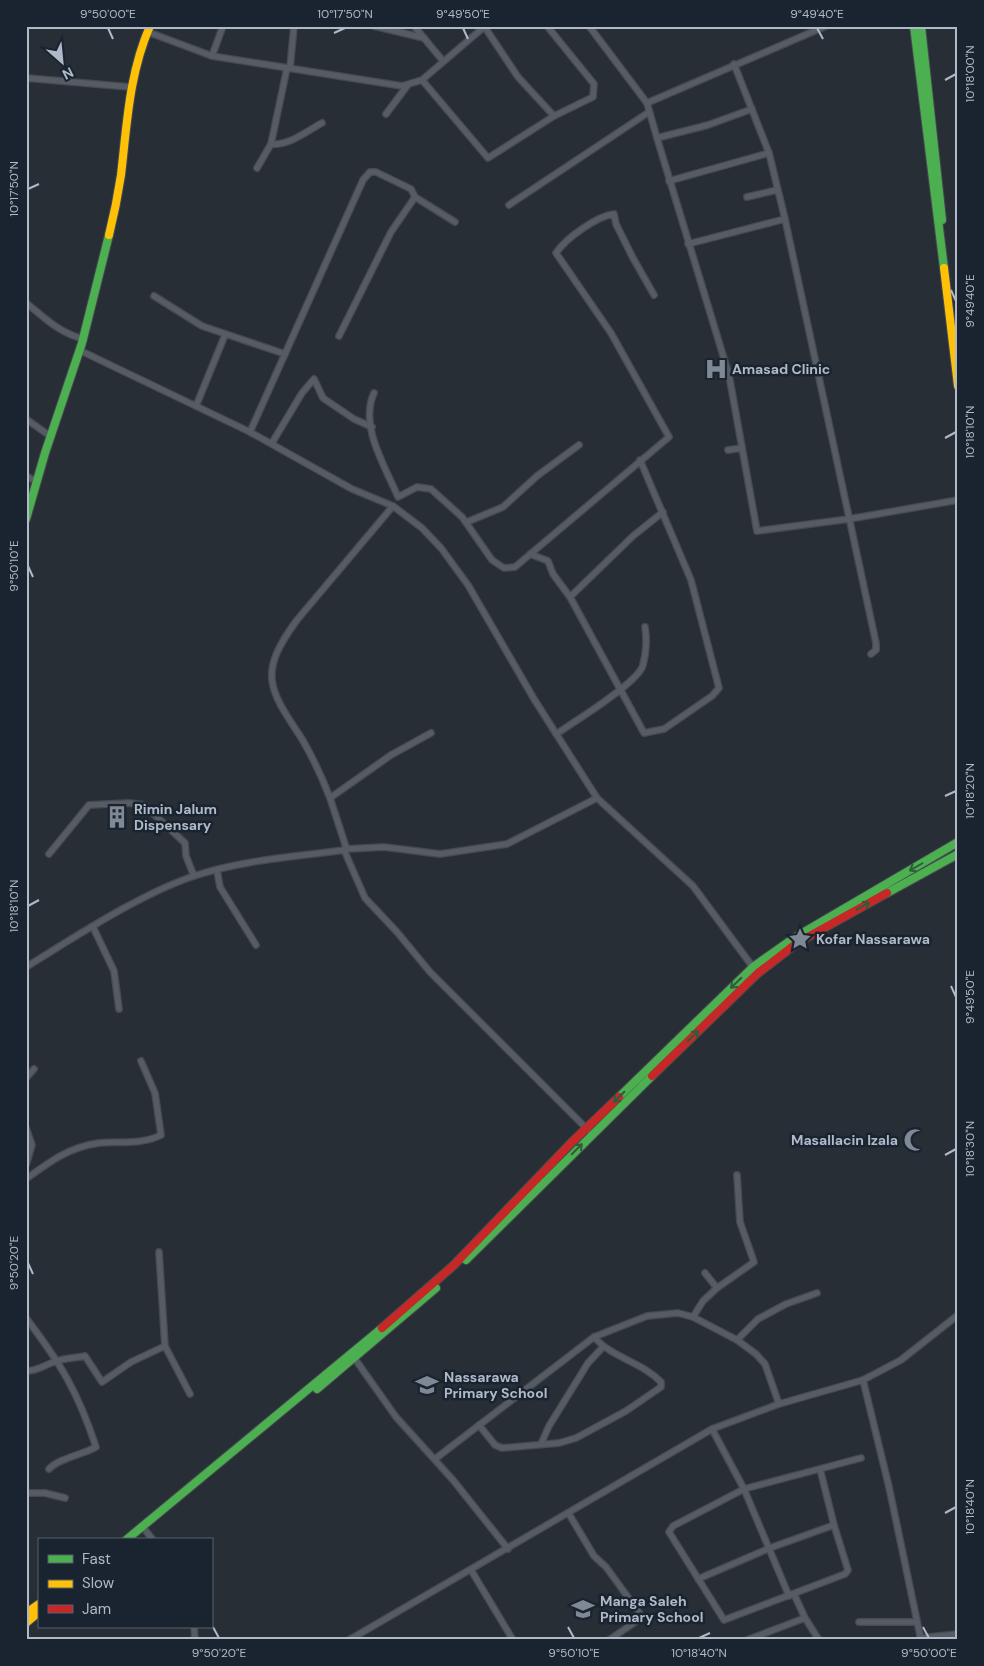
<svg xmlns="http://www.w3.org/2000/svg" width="984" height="1666" viewBox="0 0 984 1666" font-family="'DM Sans',sans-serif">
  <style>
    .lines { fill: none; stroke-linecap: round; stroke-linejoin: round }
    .street-casing { stroke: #444a50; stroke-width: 8 }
    .fast-casing { stroke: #444a50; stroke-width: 10 }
    .slow-casing { stroke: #444a50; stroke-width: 10 }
    .jam-casing { stroke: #444a50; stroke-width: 10 }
    .street { stroke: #565b64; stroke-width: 5.5 }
    .fast { stroke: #4caf50; stroke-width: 8 }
    .slow { stroke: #ffc107; stroke-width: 8 }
    .jam { stroke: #c62828; stroke-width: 8 }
    .oneway { stroke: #2e5c3d }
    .ticks { fill: none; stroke: #afb9c8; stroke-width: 2 }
    .labels { text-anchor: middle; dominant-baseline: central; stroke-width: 5; stroke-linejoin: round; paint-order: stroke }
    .poi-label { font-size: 14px; font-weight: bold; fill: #afb9c8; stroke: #1a2430; text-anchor: start }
    .neatline { fill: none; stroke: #afb9c8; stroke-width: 2 }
    .ticks-label { font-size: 12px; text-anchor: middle; fill: #afb9c8 }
  </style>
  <rect width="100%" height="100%" fill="#272e35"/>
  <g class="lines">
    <defs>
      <g id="street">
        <path d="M374 26 424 38"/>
        <path d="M414 26 443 61"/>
        <path d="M484 26 518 77 554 116"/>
        <path d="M589 26 647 103 826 26"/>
        <path d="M148 32 212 56 402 86 422 80 484 27"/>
        <path d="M212 56 223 26"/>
        <path d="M734 64 769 153 785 219 876 643V650L871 654"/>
        <path d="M290 68 294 26"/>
        <path d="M26 78 130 87"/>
        <path d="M422 80 488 158 554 116 593 97 594 84 547 26"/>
        <path d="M647 103 657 138 708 125 752 109"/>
        <path d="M386 114 407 86"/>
        <path d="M657 138 729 375 757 531 849 519 958 500"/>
        <path d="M271 144C289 146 307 131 322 123"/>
        <path d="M257 168 271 144 287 68"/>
        <path d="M669 181 769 153"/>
        <path d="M747 197 777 190"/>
        <path d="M509 205 649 112"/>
        <path d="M688 244 785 219"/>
        <path d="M154 296 202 326 285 354"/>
        <path d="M26 303C47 319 56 331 83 339"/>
        <path d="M339 336 391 232 415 197"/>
        <path d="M79 350 250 432 352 489 393 506 422 528 441 548 468 585 534 699 597 798 693 886 755 970"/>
        <path d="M374 393C359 426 385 466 398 497L417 487 431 489 462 517 492 560 504 568 515 567 669 437 611 333 556 253C566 238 597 216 614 214L616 224 633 258 654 295"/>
        <path d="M196 406 225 335"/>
        <path d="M26 419 50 436"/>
        <path d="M250 432 363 180 370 172H376L411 189 415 197 455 222"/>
        <path d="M272 443 302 393 314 379 323 398 354 419 372 427"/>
        <path d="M728 450 742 448"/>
        <path d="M26 476 34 480"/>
        <path d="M467 522 503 507 537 476 579 445"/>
        <path d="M530 554 548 561 553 574 570 597 644 733 664 729 712 696 719 688 691 580 640 460"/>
        <path d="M570 597 633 536 663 512"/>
        <path d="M556 734C573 723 639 682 643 665 646 653 647 638 645 627"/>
        <path d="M330 798C322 777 313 758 302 739 269 689 257 674 297 620L393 506"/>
        <path d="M346 849 384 847 440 854 507 844 597 798"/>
        <path d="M344 850 365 898 397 932 430 972 589 1131"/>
        <path d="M49 854 89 805 129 803 144 805 185 843 186 856 194 876"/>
        <path d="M217 870 220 887 256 945"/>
        <path d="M93 927 114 971 119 1009"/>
        <path d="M26 967C75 937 140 894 194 876 242 860 294 857 344 850L346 847 330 798 391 755 431 733"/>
        <path d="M26 1078 34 1069"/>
        <path d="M26 1128 32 1145 26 1165"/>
        <path d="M26 1179C49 1162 69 1147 99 1143 120 1141 141 1145 161 1135L155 1093 141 1061"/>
        <path d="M159 1252 165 1346"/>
        <path d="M705 1273 717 1288"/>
        <path d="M693 1317 703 1301 717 1288 754 1262 740 1222 737 1175"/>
        <path d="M26 1318C61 1364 78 1392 96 1447 82 1455 59 1458 49 1469"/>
        <path d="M737 1340 758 1319 786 1304 817 1293"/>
        <path d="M355 1359 396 1417 453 1480 508 1549"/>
        <path d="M26 1371C38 1371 46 1364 57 1361 66 1358 76 1358 85 1356L102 1382 131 1362 165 1346 190 1394"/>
        <path d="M863 1380 889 1487 921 1640"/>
        <path d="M479 1425 495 1445 502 1448 559 1443 576 1438 626 1411 661 1387V1382C642 1362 612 1358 594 1337"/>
        <path d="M712 1429 744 1489 789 1596"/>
        <path d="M541 1444 549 1426 588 1363 603 1347"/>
        <path d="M435 1459 594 1337 647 1316 678 1313 693 1317 737 1340 756 1354 765 1364 779 1404"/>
        <path d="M820 1469 834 1525 848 1570 845 1574 724 1620 669 1532 673 1526 744 1489 861 1458"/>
        <path d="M26 1493H45L65 1498"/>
        <path d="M569 1514 594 1556 606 1567 641 1615V1618L609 1640"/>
        <path d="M146 1531 153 1540"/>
        <path d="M471 1570 513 1640"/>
        <path d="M698 1579 770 1548 834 1525"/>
        <path d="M805 1618 819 1640"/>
        <path d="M859 1622H916"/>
        <path d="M194 1627 195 1640"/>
        <path d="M920 1638 958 1634"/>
        <path d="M349 1640 712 1429 779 1404 863 1380 901 1360 958 1315"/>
        <path d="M747 1640 805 1618 794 1594"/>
      </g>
      <g id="fast">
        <path d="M914 26 944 268"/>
        <path d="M921 26 942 220"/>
        <path d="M26 519 45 453 82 343 109 235"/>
        <path d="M887 893 958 854"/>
        <path d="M619 1097 753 967 794 938 958 842"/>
        <path d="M466 1260 652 1076"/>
        <path d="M317 1389 436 1288"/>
        <path d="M126 1540 382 1328"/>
      </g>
      <g id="slow">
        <path d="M109 235C114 215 118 195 121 175 127 124 129 74 150 26"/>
        <path d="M944 268 958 386"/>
        <path d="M26 1613 39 1604"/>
        <path d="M26 1623 39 1612"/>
      </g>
      <g id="jam">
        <path d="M652 1076 758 973 797 943 887 893"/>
        <path d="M382 1328 454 1265 572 1142 619 1097"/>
      </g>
    </defs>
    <use href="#street" class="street-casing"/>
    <use href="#fast" class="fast-casing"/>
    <use href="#slow" class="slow-casing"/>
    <use href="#jam" class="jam-casing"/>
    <use href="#street" class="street"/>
    <use href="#fast" class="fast"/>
    <use href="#slow" class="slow"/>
    <use href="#jam" class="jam"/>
  </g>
  <defs><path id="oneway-shaft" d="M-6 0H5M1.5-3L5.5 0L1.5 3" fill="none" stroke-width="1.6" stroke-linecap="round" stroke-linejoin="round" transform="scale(1.25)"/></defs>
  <g class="oneway">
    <use href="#oneway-shaft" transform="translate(916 867) rotate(150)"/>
    <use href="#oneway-shaft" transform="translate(863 906) rotate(-29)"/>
    <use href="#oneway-shaft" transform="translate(736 983) rotate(136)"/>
    <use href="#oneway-shaft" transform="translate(693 1036) rotate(-44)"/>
    <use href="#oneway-shaft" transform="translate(619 1097) rotate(136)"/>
    <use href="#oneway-shaft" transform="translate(577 1149) rotate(-45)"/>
  </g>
  <path class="ticks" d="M108 28 113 39M463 28 468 39M817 28 823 39M334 33 345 28M945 80 956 74M28 189 39 184M951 290 956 301M945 438 956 432M28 566 33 577M945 796 956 791M28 906 39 900M951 986 956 997M945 1155 956 1149M28 1263 33 1274M945 1513 956 1507M213 1627 219 1638M568 1627 574 1638M923 1627 929 1638M699 1638 710 1633"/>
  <defs>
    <symbol id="hospital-bare" viewBox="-9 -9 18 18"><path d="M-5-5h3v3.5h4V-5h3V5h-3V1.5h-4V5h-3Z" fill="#7f8895" stroke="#1a2430" stroke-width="2.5" paint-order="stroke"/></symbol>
    <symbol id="building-bare" viewBox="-9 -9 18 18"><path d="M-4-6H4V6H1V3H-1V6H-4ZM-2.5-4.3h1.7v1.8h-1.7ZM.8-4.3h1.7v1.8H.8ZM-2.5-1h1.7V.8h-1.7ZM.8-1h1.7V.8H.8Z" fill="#7f8895" stroke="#1a2430" stroke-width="2.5" paint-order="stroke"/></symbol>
    <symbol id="sight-bare" viewBox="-9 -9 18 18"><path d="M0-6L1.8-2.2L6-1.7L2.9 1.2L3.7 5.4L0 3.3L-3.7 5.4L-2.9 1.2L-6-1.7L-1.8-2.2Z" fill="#7f8895" stroke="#1a2430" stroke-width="2.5" paint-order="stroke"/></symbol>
    <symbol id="mosque-bare" viewBox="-9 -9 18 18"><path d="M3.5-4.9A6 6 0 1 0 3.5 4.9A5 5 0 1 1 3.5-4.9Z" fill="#7f8895" stroke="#1a2430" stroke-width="2.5" paint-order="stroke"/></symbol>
    <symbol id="school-bare" viewBox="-9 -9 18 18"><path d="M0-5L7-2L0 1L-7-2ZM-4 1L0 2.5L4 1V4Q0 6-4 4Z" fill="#7f8895" stroke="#1a2430" stroke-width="2.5" paint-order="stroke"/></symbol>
  </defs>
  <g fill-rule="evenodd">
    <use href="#hospital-bare" x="700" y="353" width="32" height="32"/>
    <use href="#building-bare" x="101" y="801" width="32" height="32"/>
    <use href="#sight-bare" x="784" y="923" width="32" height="32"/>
    <use href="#mosque-bare" x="899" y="1124" width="32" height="32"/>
    <use href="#school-bare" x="411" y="1369" width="32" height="32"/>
    <use href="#school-bare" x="567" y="1593" width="32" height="32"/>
  </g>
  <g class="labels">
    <g class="poi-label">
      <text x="732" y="369">Amasad Clinic</text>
      <text x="134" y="809">Rimin Jalum<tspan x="134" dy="16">Dispensary</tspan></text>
      <text x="816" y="939">Kofar Nassarawa</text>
      <text x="898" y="1140" text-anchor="end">Masallacin Izala</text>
      <text x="444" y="1377">Nassarawa<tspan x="444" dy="16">Primary School</tspan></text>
      <text x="600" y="1601">Manga Saleh<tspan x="600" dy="16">Primary School</tspan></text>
    </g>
  </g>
  <rect width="984" height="1666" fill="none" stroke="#1a2430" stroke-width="55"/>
  <rect x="38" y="1538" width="175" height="90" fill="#1a2430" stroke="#56606d"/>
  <rect x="48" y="1555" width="25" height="8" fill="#4caf50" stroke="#56606d"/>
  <text x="82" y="1564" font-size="15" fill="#afb9c8">Fast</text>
  <rect x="48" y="1580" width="25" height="8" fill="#ffc107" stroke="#56606d"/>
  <text x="82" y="1588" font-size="15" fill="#afb9c8">Slow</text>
  <rect x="48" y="1605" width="25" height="8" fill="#c62828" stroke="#56606d"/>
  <text x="82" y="1614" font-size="15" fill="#afb9c8">Jam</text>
  <g transform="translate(62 62) rotate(153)" stroke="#1a2430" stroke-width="4" paint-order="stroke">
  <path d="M0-4L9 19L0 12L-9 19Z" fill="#afb9c8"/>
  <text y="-8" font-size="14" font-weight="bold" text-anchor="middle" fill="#afb9c8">N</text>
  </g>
  <rect x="28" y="28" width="928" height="1610" class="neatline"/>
  <g class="ticks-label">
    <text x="108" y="18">9°50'00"E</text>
    <text x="345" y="18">10°17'50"N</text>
    <text x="463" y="18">9°49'50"E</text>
    <text x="817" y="18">9°49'40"E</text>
    <text transform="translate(970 74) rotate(-90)" y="4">10°18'00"N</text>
    <text transform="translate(14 189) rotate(-90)" y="4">10°17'50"N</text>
    <text transform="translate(970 301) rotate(-90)" y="4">9°49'40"E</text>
    <text transform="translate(970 432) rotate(-90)" y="4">10°18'10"N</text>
    <text transform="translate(14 566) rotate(-90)" y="4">9°50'10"E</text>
    <text transform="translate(970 791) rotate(-90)" y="4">10°18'20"N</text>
    <text transform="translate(14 906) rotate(-90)" y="4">10°18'10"N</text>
    <text transform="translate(970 997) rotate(-90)" y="4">9°49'50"E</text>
    <text transform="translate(970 1149) rotate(-90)" y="4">10°18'30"N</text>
    <text transform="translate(14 1263) rotate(-90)" y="4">9°50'20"E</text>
    <text transform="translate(970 1507) rotate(-90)" y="4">10°18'40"N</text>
    <text x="219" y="1657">9°50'20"E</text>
    <text x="574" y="1657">9°50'10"E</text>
    <text x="699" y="1657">10°18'40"N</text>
    <text x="929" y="1657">9°50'00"E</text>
  </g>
</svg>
